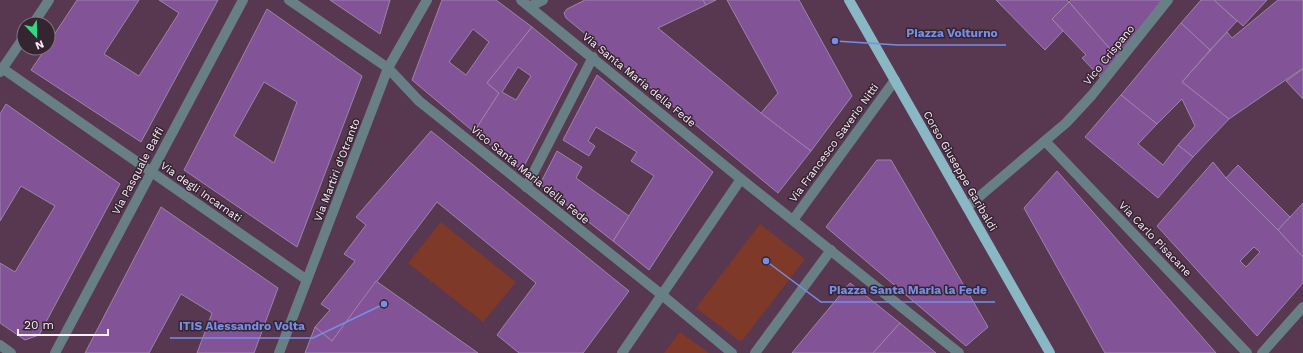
<svg xmlns="http://www.w3.org/2000/svg" width="1303" height="353" viewBox="0 0 1303 353" font-family="'Work Sans',sans-serif">
  <style>
    .green { fill: #7f3928 }
    .building { fill: #835398; stroke: #9d84a9; fill-rule: evenodd }
    .lines { fill: none; stroke-linecap: round; stroke-linejoin: round }
    .minor { stroke: #687f85; stroke-width: 10 }
    .major { stroke: #89b8c4; stroke-width: 10 }
    .labels { text-anchor: middle; dominant-baseline: central; stroke-width: 3; stroke-linejoin: round; paint-order: stroke }
    .street-label { font-size: 11px; fill: #feedfa; stroke: #342531 }
    .leader { fill: none; stroke: #778ee6; stroke-width: 1.5 }
    .callout-dot { fill: #778ee6; stroke: #342531; stroke-width: 1.5 }
    .callout-label { font-size: 12px; text-anchor: middle; font-weight: bold; fill: #778ee6; stroke: #342531; stroke-width: 3; stroke-linejoin: round; paint-order: stroke }
  </style>
  <rect width="100%" height="100%" fill="#583751"/>
  <g class="green">
    <path d="M441 222 516 282 483 322 408 263Z"/>
    <path d="M760 224 805 259 741 342 696 308Z"/>
    <path d="M680 332 709 353H664Z"/>
  </g>
  <g class="building">
    <path d="M77 0H139L104 54 139 76 179 13 159 0H218L141 142 31 70 46 48H48V44Z"/>
    <path d="M330 0H390L380 34Z"/>
    <path d="M442 0H496L532 27 487 83 499 93 474 132 412 80ZM473 29 489 42 466 75 449 62Z"/>
    <path d="M585 0H703L706 5 658 28 761 113 811 151 778 193 566 18 564 13 567 9Z"/>
    <path d="M703 0H716L706 5Z"/>
    <path d="M727 0H799L852 96 811 151 761 113 778 93Z"/>
    <path d="M996 0H1067L1069 2 1052 19 1063 31 1045 50Z"/>
    <path d="M1071 0H1162L1117 57 1069 2Z"/>
    <path d="M1201 0H1214L1237 21 1210 50 1181 23Z"/>
    <path d="M1214 0H1267L1243 26Z"/>
    <path d="M1278 0H1303V68L1229 119 1182 82 1227 32 1232 38Z"/>
    <path d="M1069 2 1117 57 1101 78 1082 58 1086 55 1052 19Z"/>
    <path d="M267 9 362 76 297 247 184 170ZM264 82 297 102 274 163 234 136Z"/>
    <path d="M1181 23 1210 50 1182 82 1229 119 1193 157 1178 145 1195 126 1182 99 1157 124 1121 95Z"/>
    <path d="M532 27 577 64 522 170 474 132 499 93 487 83ZM518 67 531 76 516 100 502 92Z"/>
    <path d="M1303 69V99L1286 81Z"/>
    <path d="M597 75 713 172 649 270 613 241 654 176 631 161 637 152 596 127 588 141 595 146 589 156 563 140Z"/>
    <path d="M1121 95 1157 124 1138 144 1163 165 1178 145 1193 157 1158 198 1085 137Z"/>
    <path d="M6 104 120 184 39 335 25 340 0 323V263L15 272 55 206 21 186 0 221V114Z"/>
    <path d="M431 131 629 291 583 353H519L497 335 536 283 437 202 332 341 315 327 330 310 321 304 355 261 344 254 366 225 356 217Z"/>
    <path d="M557 151 582 167 576 178 629 216 613 241 540 184Z"/>
    <path d="M877 160H891L988 327 966 346 826 227Z"/>
    <path d="M1213 162 1226 178 1278 230 1303 257V283L1257 336 1157 226ZM1254 247 1260 252 1246 267 1240 261Z"/>
    <path d="M1238 165 1290 217 1278 230 1226 178Z"/>
    <path d="M1057 171 1216 353H1105L1024 208Z"/>
    <path d="M1303 203V257L1278 230Z"/>
    <path d="M161 207 278 288 254 353H197L212 313 181 294 149 353H85Z"/>
    <path d="M376 281 478 353H305L315 327 332 341Z"/>
    <path d="M850 283 900 323 873 353H792Z"/>
    <path d="M900 323 936 353H873Z"/>
  </g>
  <g class="lines">
    <g class="minor">
      <path d="M289 0 388 68 419 101 662 295 732 353"/>
      <path d="M521 0 741 179 959 353"/>
      <path d="M531 6 543 0"/>
      <path d="M33 24 49 0"/>
      <path d="M2 68 307 280"/>
      <path d="M0 72 24 37"/>
      <path d="M1046 142 1247 353"/>
      <path d="M526 187 593 57"/>
      <path d="M967 207 1066 123 1092 95 1168 0"/>
      <path d="M793 220 895 80"/>
      <path d="M0 345 11 353"/>
      <path d="M55 353 243 0"/>
      <path d="M279 353 388 68 427 0"/>
      <path d="M622 353 741 179"/>
      <path d="M755 353 831 250"/>
      <path d="M1262 353 1303 307"/>
    </g>
    <path class="major" d="M849 0 1050 353"/>
  </g>
  <g class="labels">
    <g class="street-label">
      <text transform="translate(1109 55) rotate(-51)">Vico Crispano</text>
      <text transform="translate(639 80) rotate(39)">Via Santa Maria della Fede</text>
      <text transform="translate(834 143) rotate(-54)">Via Francesco Saverio Nitti</text>
      <text transform="translate(337 170) rotate(-69)">Via Martiri d'Otranto</text>
      <text transform="translate(138 171) rotate(-62)">Via Pasquale Baffi</text>
      <text transform="translate(960 171) rotate(60)">Corso Giuseppe Garibaldi</text>
      <text transform="translate(530 175) rotate(39)">Vico Santa Maria della Fede</text>
      <text transform="translate(201 192) rotate(35)">Via degli Incarnati</text>
      <text transform="translate(1155 239) rotate(46)">Via Carlo Pisacane</text>
    </g>
  </g>
  <path class="leader" d="M835 41L898 45H1006M766 261L821 302H995M384 304L313 338H170"/>
  <g class="callout-dot">
    <circle cx="835" cy="41" r="4"/>
    <circle cx="766" cy="261" r="4"/>
    <circle cx="384" cy="304" r="4"/>
  </g>
  <g class="callout-label">
    <text x="952" y="37">Piazza Volturno</text>
    <text x="908" y="294">Piazza Santa Maria la Fede</text>
    <text x="242" y="330">ITIS Alessandro Volta</text>
  </g>
  <g transform="translate(36 36) rotate(158)"><circle r="19" fill="#342531" stroke="#857581"/>
  <path d="M0-3L7 15L0 10L-7 15Z" fill="#33d882"/>
  <text y="-6" font-size="11" font-weight="bold" text-anchor="middle" fill="#feedfa">N</text>
  </g>
  <path d="M18 329v6h90v-6" fill="none" stroke="#feedfa" stroke-width="2"/>
  <text x="24" y="329" font-size="12" fill="#feedfa" stroke="#342531" stroke-width="3" paint-order="stroke">20 m</text>
</svg>
